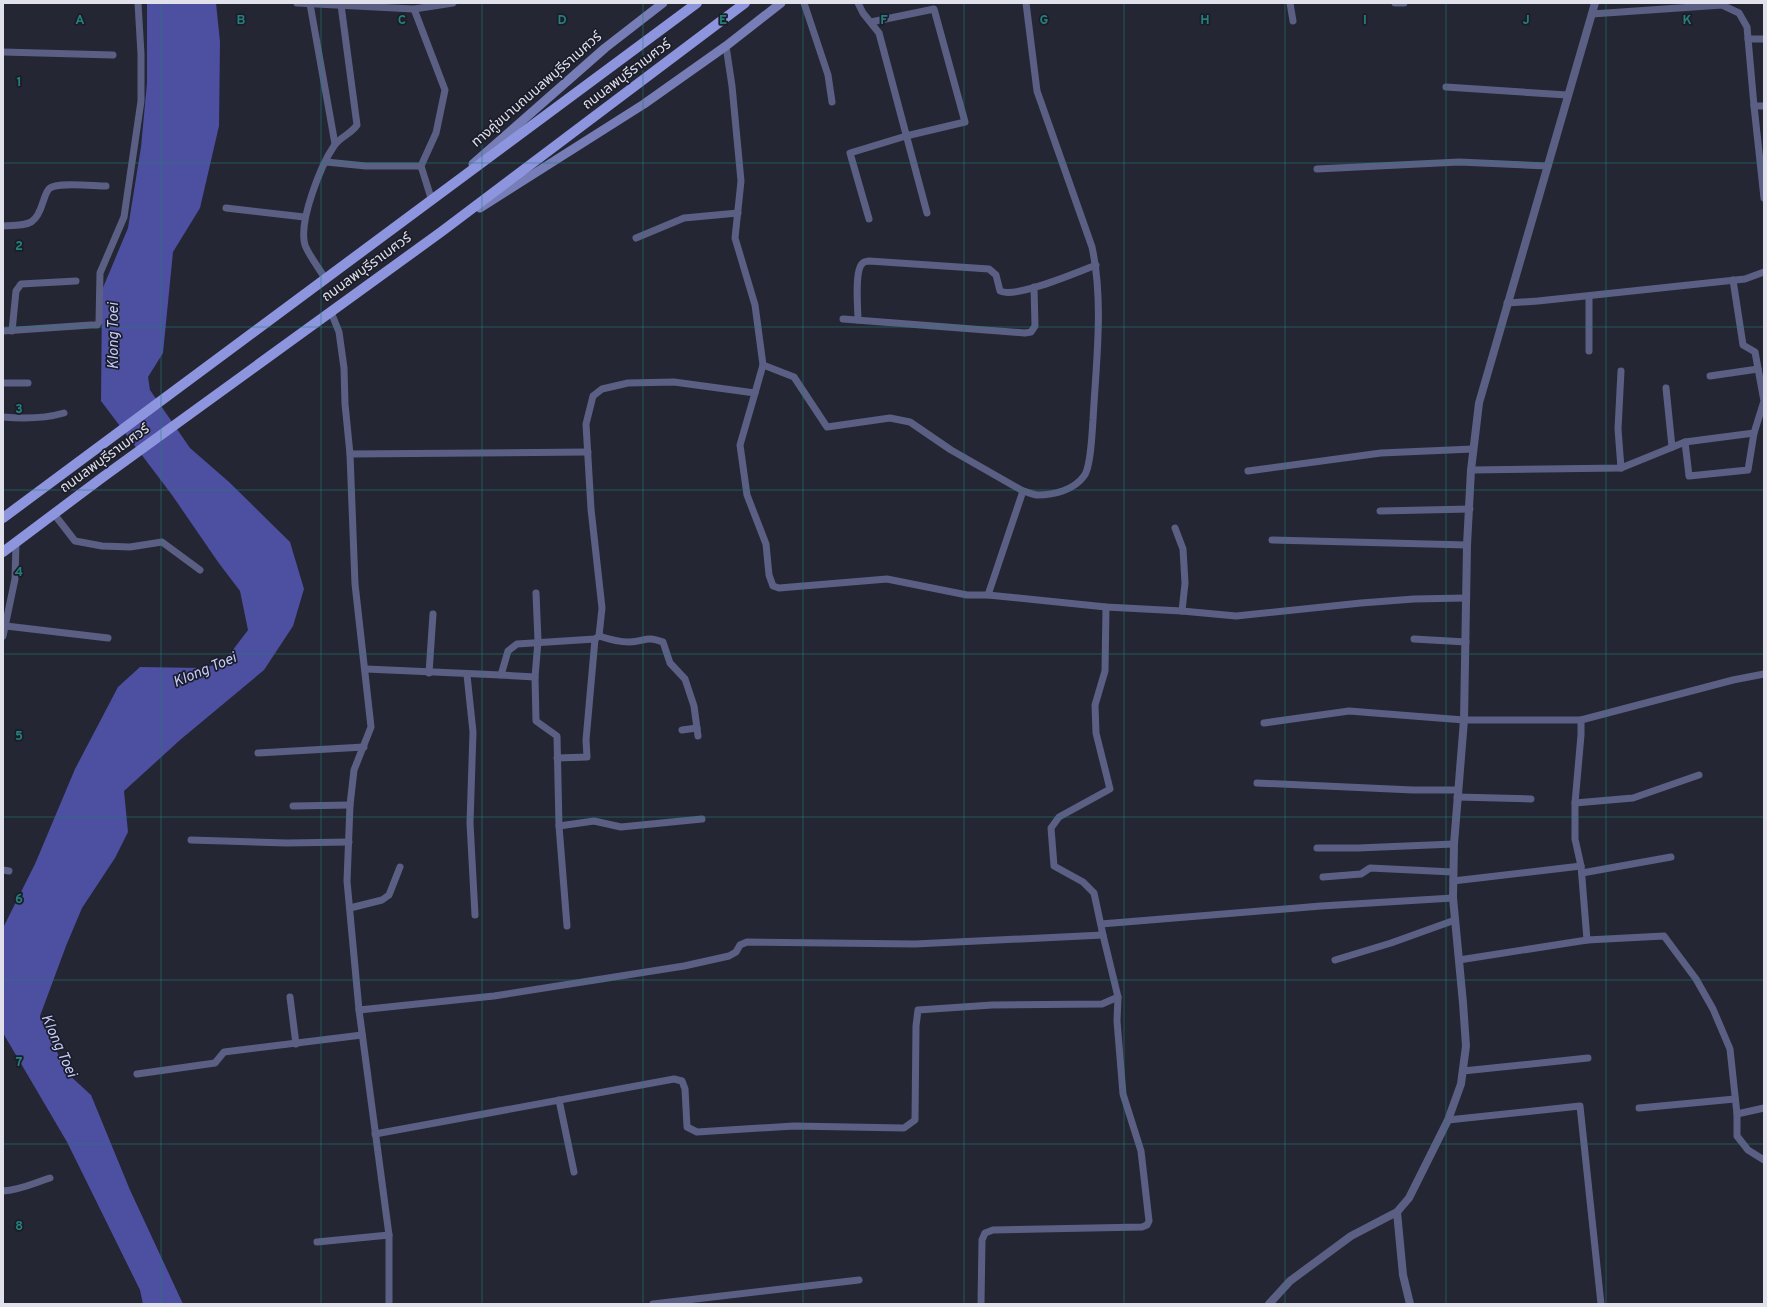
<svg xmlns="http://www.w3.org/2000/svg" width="1767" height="1307" viewBox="0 0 1767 1307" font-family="Overpass,'Noto Sans Thai',sans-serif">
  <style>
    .water { fill: #4d4fa0 }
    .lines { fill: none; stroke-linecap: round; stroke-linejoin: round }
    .minor { stroke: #5b5f83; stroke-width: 7 }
    .tertiary { stroke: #5b5f83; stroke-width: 8 }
    .secondary { stroke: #777db7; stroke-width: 9 }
    .primary { stroke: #8e95df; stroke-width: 10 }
    .grid { fill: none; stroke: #24817a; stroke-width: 1; stroke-opacity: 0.55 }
    .labels { text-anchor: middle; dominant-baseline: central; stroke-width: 3.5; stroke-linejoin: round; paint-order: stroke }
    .street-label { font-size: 14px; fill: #e0e1eb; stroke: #1b1d2a }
    .water-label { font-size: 15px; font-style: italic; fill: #c5cbf8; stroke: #1b1d2a }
    .grid-label { font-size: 13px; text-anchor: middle; font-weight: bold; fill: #24817a; stroke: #1b1d2a; stroke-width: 3.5; stroke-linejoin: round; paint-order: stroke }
  </style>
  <rect width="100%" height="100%" fill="#242634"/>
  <path class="water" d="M147 3H216L220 42 219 126 200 208 173 252 163 353 148 377 150 390 190 448 229 482 290 542 304 589 293 626 264 670 180 740 124 791 128 832 115 858 82 908 66 946 40 1016 67 1073 91 1095 130 1190 183 1304H143L140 1290 67 1142 3 1033V928L35 864 75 769 118 687 140 667 202 668 223 663 248 630 240 591 218 562 172 495 101 401 102 290 128 228 141 147 147 83Z"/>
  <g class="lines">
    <g class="minor">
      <path d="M297 3 414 9 453 3"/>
      <path d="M804 3 828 75 832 102"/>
      <path d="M858 3 863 13 879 33 927 213"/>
      <path d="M1290 3 1293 21"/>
      <path d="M1395 3H1404"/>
      <path d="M310 4 335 144"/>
      <path d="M414 9 445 90 436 133 421 166 432 201"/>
      <path d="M1592 14 1722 5 1739 13 1747 27 1754 106H1764"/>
      <path d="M1748 39H1764"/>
      <path d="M3 52 113 55"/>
      <path d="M1446 87 1567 95"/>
      <path d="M1754 106 1764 198"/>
      <path d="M326 162 366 166H421"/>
      <path d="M1317 169 1459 162 1548 166"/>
      <path d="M226 208 304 217"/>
      <path d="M869 219 850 153 906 136 965 122 934 9 871 22"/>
      <path d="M3 226C27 224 35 228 43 202 45 197 46 191 50 188 59 182 94 186 106 186"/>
      <path d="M636 238 684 218 738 213"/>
      <path d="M326 280C321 271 308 254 305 245 298 222 321 165 334 146 340 137 351 134 357 125L341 5"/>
      <path d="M1589 296V351"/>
      <path d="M1507 303 1538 301 1745 279 1764 272"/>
      <path d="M331 312 339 332 344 368 345 404 350 454 355 584 371 727 354 770 350 805 347 881 359 1010 389 1235V1304"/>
      <path d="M843 319 1025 333 1031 332 1035 326 1034 287"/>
      <path d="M858 320C858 309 854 269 863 263 863 262 868 261 869 261L989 269 996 275 1000 291C1015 299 1078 272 1096 265"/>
      <path d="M3 331 91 325H97L99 322 100 273 124 217 141 101V54L138 3"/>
      <path d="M12 331 16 291 21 284 76 281"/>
      <path d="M763 365 794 377 827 427 890 418 910 422 951 450 1023 491 988 595 1106 607 1182 611 1236 616 1361 603 1414 599 1466 598"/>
      <path d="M1621 371 1618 429 1621 468"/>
      <path d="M1710 376 1758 369"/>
      <path d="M3 383H28"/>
      <path d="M1666 388 1672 447"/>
      <path d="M755 393 740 445 747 495 766 544 769 575 773 586 779 588 887 579 967 595H988"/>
      <path d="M3 417C24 419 43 419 64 413"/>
      <path d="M1685 442 1689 476 1748 470 1754 433"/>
      <path d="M350 454 588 452"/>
      <path d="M1471 470 1621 468 1685 442 1754 433 1764 401 1755 352 1743 345 1733 280"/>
      <path d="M1248 471 1381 453 1473 449"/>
      <path d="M1023 491C1028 492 1033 495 1038 495 1054 495 1074 490 1084 476 1091 467 1092 432 1093 420 1096 363 1104 302 1092 247L1037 91 1026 3"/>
      <path d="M1380 511 1470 509"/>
      <path d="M54 514 75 541 102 546 130 547 162 542 200 570"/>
      <path d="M1175 528 1183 549 1185 583 1182 611"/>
      <path d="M1272 540 1467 545"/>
      <path d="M536 593 538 641 535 677 536 721 557 736 559 826 567 926"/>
      <path d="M6 626 108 638"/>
      <path d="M3 636 15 579 16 543"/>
      <path d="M599 636C608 639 619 642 629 642 645 642 645 635 663 642L670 663 685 679 694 706 698 736"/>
      <path d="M1414 639 1466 642"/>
      <path d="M366 669 501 675 508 651 517 644 595 639 599 636 602 608 591 509 586 424 593 396 602 389 628 383 674 382 755 393 763 365 755 305 735 238 741 181 732 86 726 46"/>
      <path d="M429 673 433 614"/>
      <path d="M467 675 473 732 470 823 475 915"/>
      <path d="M501 675 535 677"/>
      <path d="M1581 720 1733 680 1764 674"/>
      <path d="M1264 723 1349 711 1464 720H1581V735L1575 803V839L1581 866 1587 940"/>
      <path d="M682 730 697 728"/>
      <path d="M258 753 364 747"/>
      <path d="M557 758 587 757 586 740 595 639"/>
      <path d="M1257 783 1413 790H1458"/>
      <path d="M1457 797 1531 799"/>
      <path d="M1575 803 1633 798 1699 775"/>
      <path d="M293 806 350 805"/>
      <path d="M559 826 594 821 621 827 702 819"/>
      <path d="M191 840 287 843 349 842"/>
      <path d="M1317 848H1358L1454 844"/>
      <path d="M3 870 9 871"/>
      <path d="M1582 873 1671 857"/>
      <path d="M1323 877 1361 874 1370 868 1453 872"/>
      <path d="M1453 881 1581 866"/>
      <path d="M350 908 382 900 389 895 400 867"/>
      <path d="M1101 924 1321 906 1453 898"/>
      <path d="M1335 960 1391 943 1455 920"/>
      <path d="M1459 960 1587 940 1664 936 1696 979 1713 1009 1730 1049 1737 1114V1136L1748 1150 1764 1160"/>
      <path d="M290 997 296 1044"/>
      <path d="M359 1010 494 996 684 966 729 956 736 952 740 945 747 942 915 944 1103 935 1094 893 1083 882 1054 866 1051 828 1059 817 1110 789 1096 733 1095 705 1105 671 1106 607"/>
      <path d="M1463 1071 1588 1058"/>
      <path d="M137 1074 215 1063 224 1052 362 1035"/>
      <path d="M559 1100 574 1172"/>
      <path d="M1639 1108 1735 1099"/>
      <path d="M1737 1114 1764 1108"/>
      <path d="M1448 1120 1580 1106 1601 1304"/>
      <path d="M375 1134 674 1079 682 1081 685 1089 687 1127 697 1132 794 1126 904 1128 915 1120 916 1026 918 1010 992 1005 1102 1004 1118 997 1103 935"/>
      <path d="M3 1191C20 1190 34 1183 50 1178"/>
      <path d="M317 1242 389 1235"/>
      <path d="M653 1304 859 1280"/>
      <path d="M981 1304 982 1240 985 1233 993 1230 1142 1227 1147 1225 1149 1221 1141 1151 1123 1094 1117 1021 1118 997"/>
    </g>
    <g class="tertiary">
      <path d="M1269 1304 1290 1281 1351 1236 1397 1212"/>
      <path d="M1410 1304 1403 1275 1397 1212 1409 1198 1448 1120 1461 1084 1466 1046 1463 1003 1453 898 1454 844 1464 720 1467 545 1471 470 1479 403 1595 3"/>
    </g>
    <g class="secondary">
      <path d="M473 164 605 48 663 3"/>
      <path d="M480 208 644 104 726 46 781 3"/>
    </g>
    <g class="primary">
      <path d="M3 518 697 3"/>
      <path d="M3 552 103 477 441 232 745 3"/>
    </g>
  </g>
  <path class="grid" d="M161 3V1304M321 3V1304M482 3V1304M643 3V1304M803 3V1304M964 3V1304M1124 3V1304M1285 3V1304M1446 3V1304M1606 3V1304M3 163H1764M3 327H1764M3 490H1764M3 654H1764M3 817H1764M3 980H1764M3 1144H1764"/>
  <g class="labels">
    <g class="street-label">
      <text transform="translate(627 75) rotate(-37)">ถนนลพบุรีราเมศวร์</text>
      <text transform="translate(537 90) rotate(-41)">ทางคู่ขนานถนนลพบุรีราเมศวร์</text>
      <text transform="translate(367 268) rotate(-36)">ถนนลพบุรีราเมศวร์</text>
      <text transform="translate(105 459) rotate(-36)">ถนนลพบุรีราเมศวร์</text>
    </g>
    <g class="water-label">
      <text transform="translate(114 336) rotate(-90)">Klong Toei</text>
      <text transform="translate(205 671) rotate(-23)">Klong Toei</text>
      <text transform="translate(58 1046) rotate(66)">Klong Toei</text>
    </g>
  </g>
  <g class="grid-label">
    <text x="80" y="24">A</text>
    <text x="241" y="24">B</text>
    <text x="402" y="24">C</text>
    <text x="562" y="24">D</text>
    <text x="723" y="24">E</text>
    <text x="884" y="24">F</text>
    <text x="1044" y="24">G</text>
    <text x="1205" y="24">H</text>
    <text x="1365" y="24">I</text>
    <text x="1526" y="24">J</text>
    <text x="1687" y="24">K</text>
    <text x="19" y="86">1</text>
    <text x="19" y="250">2</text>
    <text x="19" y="413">3</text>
    <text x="19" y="576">4</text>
    <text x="19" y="740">5</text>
    <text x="19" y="903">6</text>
    <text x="19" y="1066">7</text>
    <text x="19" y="1230">8</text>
  </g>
  <rect width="1767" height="1307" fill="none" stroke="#e0e1eb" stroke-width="8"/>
</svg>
